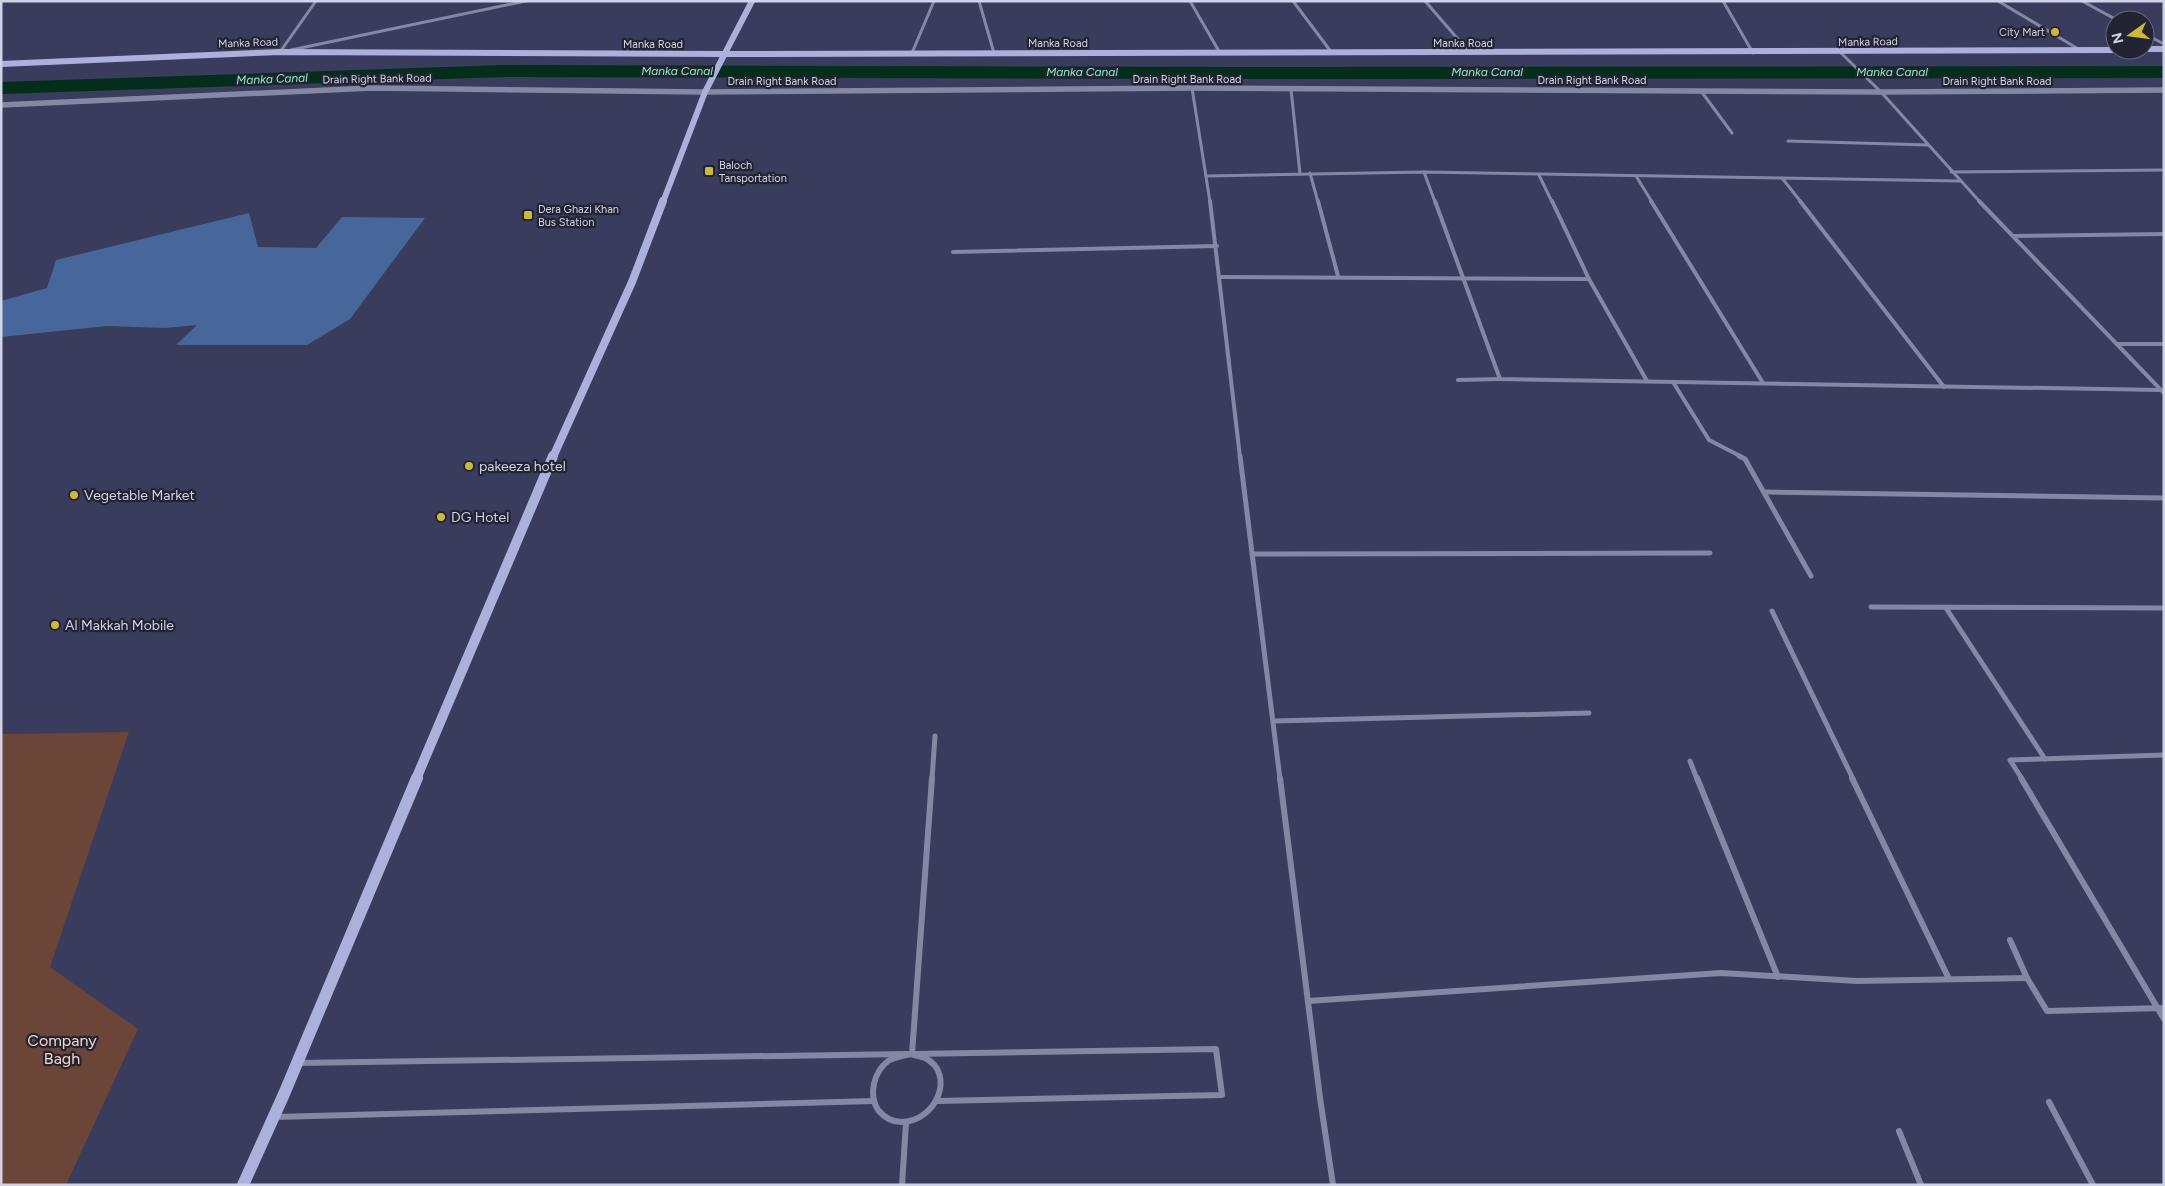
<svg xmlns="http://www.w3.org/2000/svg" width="2165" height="1186" viewBox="0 0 2165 1186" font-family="Figtree,sans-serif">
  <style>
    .green { fill: #6a4538 }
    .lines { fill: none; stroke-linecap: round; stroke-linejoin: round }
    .canal { fill: #052d1c; fill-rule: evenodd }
    .building { fill: #47679b }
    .minor-far3 { stroke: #8588a4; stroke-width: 3 }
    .minor-far2 { stroke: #8588a4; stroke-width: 4 }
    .minor-far1 { stroke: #8588a4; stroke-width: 5 }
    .minor { stroke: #8588a4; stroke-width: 6 }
    .tertiary { stroke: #8588a4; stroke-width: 5.5 }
    .secondary-far3 { stroke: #acb1dc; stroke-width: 6 }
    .secondary-far2 { stroke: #acb1dc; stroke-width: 8 }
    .secondary-far1 { stroke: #acb1dc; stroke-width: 10 }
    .secondary { stroke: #acb1dc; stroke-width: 12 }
    .poi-dot { fill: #cdb938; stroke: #232433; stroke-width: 2 }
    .labels { text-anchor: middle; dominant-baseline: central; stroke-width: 4.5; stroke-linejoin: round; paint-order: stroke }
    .far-poi-label { font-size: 11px; fill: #d1d3e7; stroke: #232433; text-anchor: start }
    .far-street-label { font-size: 11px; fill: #d1d3e7; stroke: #232433 }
    .far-water-label { font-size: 12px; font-style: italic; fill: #89eeba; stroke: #232433 }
    .poi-label { font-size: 14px; fill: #d1d3e7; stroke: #232433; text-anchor: start }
    .near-park-label { font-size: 16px; fill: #fbd3c5; stroke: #232433 }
  </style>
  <rect width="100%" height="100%" fill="#393c5c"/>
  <path class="green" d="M129 732 50 967 138 1029 66 1185H1V734Z"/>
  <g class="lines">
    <path class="canal" d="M504 65 1247 67 2164 66V78L1247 79 504 77 1 94V82Z"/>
  </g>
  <path class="building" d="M249 213 258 247 316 248 342 217 425 218 350 319 307 345H176L197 325 165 328 107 326 1 337V301L47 288 56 260Z"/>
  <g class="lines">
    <g class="minor-far3">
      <path d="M979 1 994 53"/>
      <path d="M1190 1 1220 53"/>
      <path d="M1293 1 1332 53"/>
      <path d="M1425 1 1470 53"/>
      <path d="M1723 1 1753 53"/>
      <path d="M1998 1 2080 50"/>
      <path d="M2082 1 2117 20"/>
      <path d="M2145 34 2164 44"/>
      <path d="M291 50 526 1"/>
      <path d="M280 52 316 1"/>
      <path d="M1840 52 1881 92 1980 202"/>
      <path d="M912 53 934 1"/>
      <path d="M1192 88 1210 202"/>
      <path d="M1291 89 1300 174"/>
      <path d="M1701 91 1732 133"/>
      <path d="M1788 141 1928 145"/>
      <path d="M1424 172 1435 202"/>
      <path d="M1951 172 2164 170"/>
      <path d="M1310 173 1318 202"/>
      <path d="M1539 175 1552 202"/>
      <path d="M1208 176 1424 172 1960 181"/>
      <path d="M1636 176 1652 202"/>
      <path d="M1782 178 1801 202"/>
    </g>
    <g class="minor-far2">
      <path d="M1210 201 1240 457"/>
      <path d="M1318 201 1338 276"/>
      <path d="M1435 201 1500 379 2161 390"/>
      <path d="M1552 201 1589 279 1647 381"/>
      <path d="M1651 201 1763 383"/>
      <path d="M1800 201 1944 387"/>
      <path d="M1979 201 2164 393"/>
      <path d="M2013 236 2164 234"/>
      <path d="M953 252 1217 246"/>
      <path d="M1221 277 1589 279"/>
      <path d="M2117 344H2164"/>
      <path d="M1458 380 1500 379"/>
      <path d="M1673 382 1709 440 1742 457"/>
    </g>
    <g class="minor-far1">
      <path d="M1240 456 1280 779"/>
      <path d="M1739 456 1745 459 1811 576"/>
      <path d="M1765 492 2164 498"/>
      <path d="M1252 554 1710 553"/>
      <path d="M1871 607 2164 608"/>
      <path d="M1946 608 2045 759"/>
      <path d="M1772 611 1853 779"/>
      <path d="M1274 721 1589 713"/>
      <path d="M1690 761 1697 779"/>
      <path d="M932 779 935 736"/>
      <path d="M2022 779 2010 760 2164 755"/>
    </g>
    <g class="minor">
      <path d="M1280 778 1320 1098 1333 1185"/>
      <path d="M1697 778 1778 977"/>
      <path d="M1852 778 1949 979"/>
      <path d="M2021 778 2164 1019"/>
      <path d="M2010 940 2027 978 2047 1011 2164 1008"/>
      <path d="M1308 1001 1721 973 1857 981 2027 978"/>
      <path d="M910 1054C915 1055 920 1056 925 1058 956 1073 937 1122 901 1122 892 1122 884 1117 878 1110 868 1094 874 1072 888 1061 895 1057 903 1056 910 1054Z"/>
      <path d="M912 1054 932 778"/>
      <path d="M913 1054 1216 1049 1222 1095 937 1101"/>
      <path d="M297 1063 907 1054"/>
      <path d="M2049 1102 2093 1185"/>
      <path d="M275 1117 874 1101"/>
      <path d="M1899 1131 1921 1185"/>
      <path d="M902 1185 906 1123"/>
    </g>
    <path class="tertiary" d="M1 105 372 88 705 92 1192 88 1881 92 2164 90"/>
    <g class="secondary-far3">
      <path d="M2145 49H2164"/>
      <path d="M1 64 280 52 724 54 2115 50"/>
      <path d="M663 202 705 92 752 1"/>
    </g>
    <path class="secondary-far2" d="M553 457 632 282 663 201"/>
    <path class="secondary-far1" d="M416 779 553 456"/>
    <path class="secondary" d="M243 1185 284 1094 417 778"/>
  </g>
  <g class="poi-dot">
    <circle cx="2055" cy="32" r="5"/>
    <rect x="704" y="166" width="10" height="10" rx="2.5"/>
    <rect x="523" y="210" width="10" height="10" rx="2.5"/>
    <circle cx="469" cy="466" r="5"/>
    <circle cx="74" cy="495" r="5"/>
    <circle cx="441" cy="517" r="5"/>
    <circle cx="55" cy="625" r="5"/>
  </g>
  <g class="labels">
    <g class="far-poi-label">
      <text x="2045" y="32" text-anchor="end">City Mart</text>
      <text x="719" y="165">Baloch<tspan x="719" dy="13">Tansportation</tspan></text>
      <text x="538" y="209">Dera Ghazi Khan<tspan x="538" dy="13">Bus Station</tspan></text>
    </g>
    <g class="far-street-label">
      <text transform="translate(1868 42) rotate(-1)">Manka Road</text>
      <text transform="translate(248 43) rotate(-2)">Manka Road</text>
      <text x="1058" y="43">Manka Road</text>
      <text x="1463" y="43">Manka Road</text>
      <text x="653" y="44">Manka Road</text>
      <text transform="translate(377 79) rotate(-1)">Drain Right Bank Road</text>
      <text x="1187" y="79">Drain Right Bank Road</text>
      <text x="1592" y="80">Drain Right Bank Road</text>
      <text x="782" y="81">Drain Right Bank Road</text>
      <text x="1997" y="81">Drain Right Bank Road</text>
    </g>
    <g class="far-water-label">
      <text x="677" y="71">Manka Canal</text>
      <text x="1082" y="72">Manka Canal</text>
      <text x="1487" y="72">Manka Canal</text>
      <text x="1892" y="72">Manka Canal</text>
      <text transform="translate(272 79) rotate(-2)">Manka Canal</text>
    </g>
    <g class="poi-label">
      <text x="479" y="466">pakeeza hotel</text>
      <text x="84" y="495">Vegetable Market</text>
      <text x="451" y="517">DG Hotel</text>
      <text x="65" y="625">Al Makkah Mobile</text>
    </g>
    <g class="near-park-label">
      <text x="62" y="1040">Company<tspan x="62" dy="18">Bagh</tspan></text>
    </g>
  </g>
  <rect width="2165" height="1186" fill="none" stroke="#d1d3e7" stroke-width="5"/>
  <g transform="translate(2130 35) rotate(256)"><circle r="24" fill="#232433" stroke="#696a7b"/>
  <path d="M0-4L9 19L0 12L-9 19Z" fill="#cdb938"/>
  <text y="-8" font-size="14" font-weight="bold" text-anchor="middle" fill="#d1d3e7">N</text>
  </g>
</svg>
